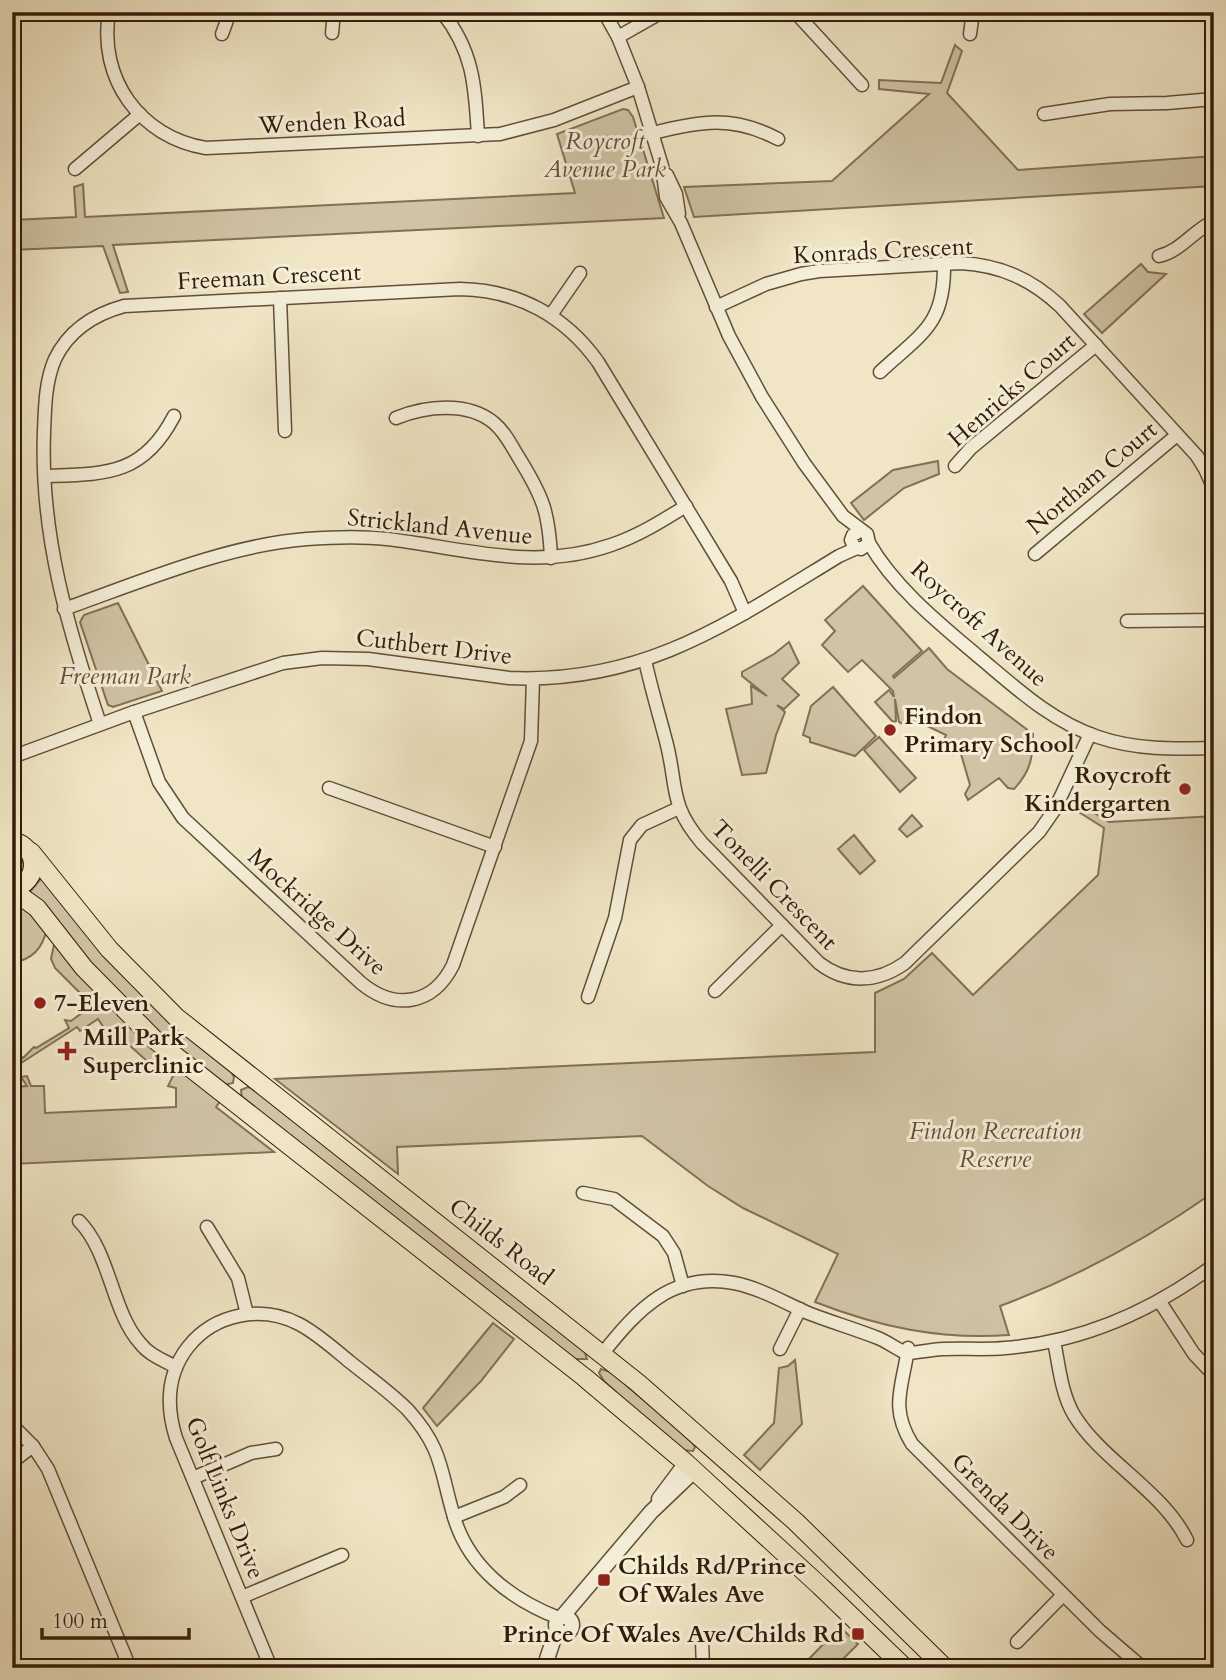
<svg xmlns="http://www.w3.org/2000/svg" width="1226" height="1680" viewBox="0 0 1226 1680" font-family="Cardo,serif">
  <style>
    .green { fill: #d0c4a5; stroke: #827057; stroke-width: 2 }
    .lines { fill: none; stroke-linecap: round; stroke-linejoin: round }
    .minor-casing { stroke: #634e38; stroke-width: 15 }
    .tertiary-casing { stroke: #634e38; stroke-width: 17 }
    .primary-casing { stroke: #341c09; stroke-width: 20 }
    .minor { stroke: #f5efd9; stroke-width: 12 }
    .tertiary { stroke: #f5efd9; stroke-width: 14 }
    .primary { stroke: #f0e6c5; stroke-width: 18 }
    .poi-dot { fill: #8f2418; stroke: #f5efd9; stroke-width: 2.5 }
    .labels { text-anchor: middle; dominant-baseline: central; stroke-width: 6; stroke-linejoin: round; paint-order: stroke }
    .street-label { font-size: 24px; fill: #341c09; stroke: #f5efd9 }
    .park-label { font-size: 24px; font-style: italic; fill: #634e38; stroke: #f5efd9 }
    .poi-label { font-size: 24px; font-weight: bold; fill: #341c09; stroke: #f5efd9; text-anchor: start }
  </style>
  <rect width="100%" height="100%" fill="#f0e6c5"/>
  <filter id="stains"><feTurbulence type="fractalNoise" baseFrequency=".00286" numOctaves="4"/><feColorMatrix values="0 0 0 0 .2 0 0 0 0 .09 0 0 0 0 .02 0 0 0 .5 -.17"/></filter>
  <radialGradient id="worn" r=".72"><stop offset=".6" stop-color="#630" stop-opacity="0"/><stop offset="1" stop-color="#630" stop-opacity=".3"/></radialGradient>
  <g class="green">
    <path d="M955 45 962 51 947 93 1018 170 1214 156V186L694 217 684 187 832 181 929 94 879 89V80L941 83Z"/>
    <path d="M623 109 628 110 633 117 664 218 113 245 128 292 120 293 103 246 12 250V220L76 217 74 187 83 184 85 217 575 193 557 134Z"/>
    <path d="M1141 264 1148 272 1166 274 1102 333 1084 314Z"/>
    <path d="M938 461 939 474 904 488 864 520 851 503 893 470Z"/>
    <path d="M863 586 922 651 893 676 894 678 929 648 947 669 1033 734C1033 757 1031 771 1014 789L1008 788 999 778 968 800 965 794 970 785 961 754 959 751 953 754 950 745 943 742 946 735 915 720 903 724 899 722 895 699 896 721 893 722 875 702 889 690 894 697 893 691 862 660 848 672 822 645 835 631 825 620Z"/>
    <path d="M118 603 162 691 113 707 108 705 80 622 84 615Z"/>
    <path d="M789 642 799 663 782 679 799 695 784 709 777 705 785 712 776 735 766 773 742 775 726 709 752 704 751 686 767 696 742 676V672L774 654Z"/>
    <path d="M833 687 876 736 855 756 810 742V738L803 735 811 706Z"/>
    <path d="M879 737 916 778 900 792 864 750Z"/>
    <path d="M1073 800 1109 822 1214 816V1192C1147 1239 1076 1278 1000 1306L1009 1335C940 1340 879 1327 815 1302L838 1254 743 1208 708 1186 642 1136 397 1147 398 1174 275 1079 875 1052V993L904 979 932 953 973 995 1098 875 1104 828 1071 807Z"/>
    <path d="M912 815 922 826 907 837 899 829Z"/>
    <path d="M854 835 875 861 860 874 838 849Z"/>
    <path d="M12 850C23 854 24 860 24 871L12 879Z"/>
    <path d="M43 876 228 1066 234 1077 233 1083 224 1085 142 1021 29 893Z"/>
    <path d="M12 899 17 900 47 929C42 949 33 959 12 963Z"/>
    <path d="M55 940 100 993 91 996 82 995 55 968 51 959Z"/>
    <path d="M109 1002 169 1060V1065L165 1069 158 1071 128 1044 123 1047 120 1043 117 1045 114 1042 116 1040 115 1035 110 1037 98 1019 80 1031 77 1027 15 1067 12 1063V1048L23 1058 34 1047 36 1048 69 1028 65 1020 71 1021 86 1010Z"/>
    <path d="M183 1070 221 1100 216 1107 274 1152 12 1164V1087L27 1086 21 1077 27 1076 31 1086H44L45 1113 176 1107V1088L168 1086 173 1076Z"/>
    <path d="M248 1087 252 1088 583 1346 587 1359H572L242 1099 241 1090Z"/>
    <path d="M493 1323 514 1339 481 1381 437 1426 423 1408Z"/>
    <path d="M795 1360 802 1424 760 1470 744 1455 774 1423 779 1368 788 1366Z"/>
    <path d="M601 1369 617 1374 627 1386 692 1441 695 1447 693 1451 682 1450 670 1442 604 1381 599 1373Z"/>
    <path d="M840 1627 858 1644 834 1668H800Z"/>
  </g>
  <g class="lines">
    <defs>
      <g id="minor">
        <path d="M109 12C98 79 140 137 206 148L500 134 554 120 638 87"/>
        <path d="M442 12C474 52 475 87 478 136"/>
        <path d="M604 12 618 37 638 87 662 166 666 197 681 223 729 336 762 397 804 463 843 516 867 534 869 543 861 549 854 547 851 540 853 535 860 531"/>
        <path d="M795 12 862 85"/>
        <path d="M332 33 334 12"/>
        <path d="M222 34 230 12"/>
        <path d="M970 34 973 12"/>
        <path d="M618 37 662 12"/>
        <path d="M1044 114 1110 104 1167 103 1214 99"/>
        <path d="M653 133C700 121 733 115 778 139"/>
        <path d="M75 169 140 114"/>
        <path d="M667 175 676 194 679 214"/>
        <path d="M1159 256C1181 251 1194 230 1214 221"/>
        <path d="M280 298 285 431"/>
        <path d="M716 307 766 284 801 274 819 271 960 263C1000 265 1031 279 1060 306L1197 456 1205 469 1214 489"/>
        <path d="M551 315 580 273"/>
        <path d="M880 372C922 333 945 325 944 263"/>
        <path d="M396 418C425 406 468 401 494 423 505 432 511 445 519 458 543 497 549 512 551 558"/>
        <path d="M955 466 971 448 1096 345"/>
        <path d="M45 476C105 474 143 476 174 416"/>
        <path d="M869 543C895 588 940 624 979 657 1016 688 1051 721 1098 737 1136 750 1174 749 1214 748"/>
        <path d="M1035 554 1177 435"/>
        <path d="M64 609C140 582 227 545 307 539 333 537 360 536 387 539 464 548 534 572 611 545 638 536 662 521 686 506"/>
        <path d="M1127 621 1214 620"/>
        <path d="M645 660C651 688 659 714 666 741 678 786 668 803 702 843L819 963C846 984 877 983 905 963L1039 832 1055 809 1090 734"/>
        <path d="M134 712 159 782 183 818 361 983C395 1011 433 1005 453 965L531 741 533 679"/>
        <path d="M100 724C68 628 40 535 44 432 45 408 45 382 55 359 69 330 95 314 124 306L460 289C518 290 565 316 598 362L731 581 745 613"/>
        <path d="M12 757 134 712 283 663 322 658 368 659 509 678C644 684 729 623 839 556L857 548"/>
        <path d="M329 788 495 847"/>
        <path d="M715 991 782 925"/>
        <path d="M588 997 615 918 630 840 642 825 679 808"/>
        <path d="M583 1193 614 1199 663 1236 674 1253 683 1286"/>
        <path d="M79 1221C110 1252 112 1312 140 1343 149 1355 163 1360 176 1367"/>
        <path d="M207 1227 238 1278 247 1314"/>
        <path d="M1160 1302 1194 1354 1214 1375"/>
        <path d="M1054 1341C1059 1365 1061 1393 1074 1415 1102 1461 1162 1490 1187 1540"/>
        <path d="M908 1348C903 1386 889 1407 912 1444L1100 1631 1143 1668"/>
        <path d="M780 1349 800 1309"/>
        <path d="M603 1353C638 1309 672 1272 734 1283 760 1288 785 1303 808 1313 831 1322 855 1329 878 1338 886 1341 900 1351 906 1353 909 1354 935 1349 942 1349 963 1348 984 1350 1005 1348 1083 1342 1152 1311 1214 1265"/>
        <path d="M12 1425 33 1446 48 1469 130 1668"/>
        <path d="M12 1462 33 1446"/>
        <path d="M193 1478 251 1453 276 1449"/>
        <path d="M454 1517 504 1497 520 1485"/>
        <path d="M242 1597 342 1555"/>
        <path d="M702 1641 703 1668"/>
        <path d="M1017 1642 1063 1595"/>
        <path d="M271 1668 176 1438C166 1406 167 1374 188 1347 215 1313 262 1305 299 1324 318 1334 334 1349 350 1362 370 1378 390 1392 408 1410 443 1449 440 1470 454 1517 469 1568 512 1600 559 1618"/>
      </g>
      <g id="tertiary">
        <path d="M659 1499 686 1463"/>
        <circle cx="564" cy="1625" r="8"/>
        <path d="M562 1617 651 1512 694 1471"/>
        <path d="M544 1668 557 1629"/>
      </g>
      <g id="primary">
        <path d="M12 841C40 847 40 882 12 889"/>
        <path d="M31 852 109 949 176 1017 638 1383 796 1522 945 1668"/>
        <path d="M12 890 37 908 84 968 155 1040 584 1377 686 1463 820 1586 905 1668"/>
      </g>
    </defs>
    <use href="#minor" class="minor-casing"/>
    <use href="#tertiary" class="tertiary-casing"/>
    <use href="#primary" class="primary-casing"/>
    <use href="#minor" class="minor"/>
    <use href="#tertiary" class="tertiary"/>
    <use href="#primary" class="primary"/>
  </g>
  <g class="poi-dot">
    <circle cx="890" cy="730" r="7"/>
    <circle cx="1185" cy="789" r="7"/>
    <circle cx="40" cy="1003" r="7"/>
    <path d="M63.5 1040.5h7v7h7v7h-7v7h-7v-7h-7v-7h7z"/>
    <rect x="597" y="1573" width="14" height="14" rx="3.5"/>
    <rect x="851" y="1627" width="14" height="14" rx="3.5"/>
  </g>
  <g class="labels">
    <g class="street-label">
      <text transform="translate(332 122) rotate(-3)">Wenden Road</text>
      <text transform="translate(883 251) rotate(-3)">Konrads Crescent</text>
      <text transform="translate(269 277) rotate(-3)">Freeman Crescent</text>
      <text transform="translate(1012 390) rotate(-41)">Henricks Court</text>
      <text transform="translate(1092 478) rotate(-40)">Northam Court</text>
      <text transform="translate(440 527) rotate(6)">Strickland Avenue</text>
      <text transform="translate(979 624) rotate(42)">Roycroft Avenue</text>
      <text transform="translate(434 647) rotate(7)">Cuthbert Drive</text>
      <text transform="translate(774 885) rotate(46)">Tonelli Crescent</text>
      <text transform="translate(317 912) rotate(42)">Mockridge Drive</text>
      <text transform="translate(501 1242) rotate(38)">Childs Road</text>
      <text transform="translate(225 1498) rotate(68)">Golf Links Drive</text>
      <text transform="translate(1005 1507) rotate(45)">Grenda Drive</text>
    </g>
    <g class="park-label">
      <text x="605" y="141">Roycroft<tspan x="605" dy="28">Avenue Park</tspan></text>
      <text x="125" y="676">Freeman Park</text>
      <text x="995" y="1131">Findon Recreation<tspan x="995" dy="28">Reserve</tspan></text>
    </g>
    <g class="poi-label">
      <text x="904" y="716">Findon<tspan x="904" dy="28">Primary School</tspan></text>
      <text x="1171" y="775" text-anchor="end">Roycroft<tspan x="1171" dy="28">Kindergarten</tspan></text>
      <text x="54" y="1003">7-Eleven</text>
      <text x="83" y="1037">Mill Park<tspan x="83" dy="28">Superclinic</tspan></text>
      <text x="618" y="1566">Childs Rd/Prince<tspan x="618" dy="28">Of Wales Ave</tspan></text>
      <text x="844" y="1634" text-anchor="end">Prince Of Wales Ave/Childs Rd</text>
    </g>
  </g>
  <rect width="1226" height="1680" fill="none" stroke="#f0e6c5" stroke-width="42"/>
  <rect x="14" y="14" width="1198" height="1652" fill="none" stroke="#341c09" stroke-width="3.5"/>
  <rect x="21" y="21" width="1184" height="1638" fill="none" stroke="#341c09" stroke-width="2"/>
  <path d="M42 1628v10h147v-10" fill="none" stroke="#341c09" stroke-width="3.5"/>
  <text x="52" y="1628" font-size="21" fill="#341c09" stroke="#f5efd9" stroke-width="5" paint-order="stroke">100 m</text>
  <rect width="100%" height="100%" filter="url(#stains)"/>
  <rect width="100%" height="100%" fill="url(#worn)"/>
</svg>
